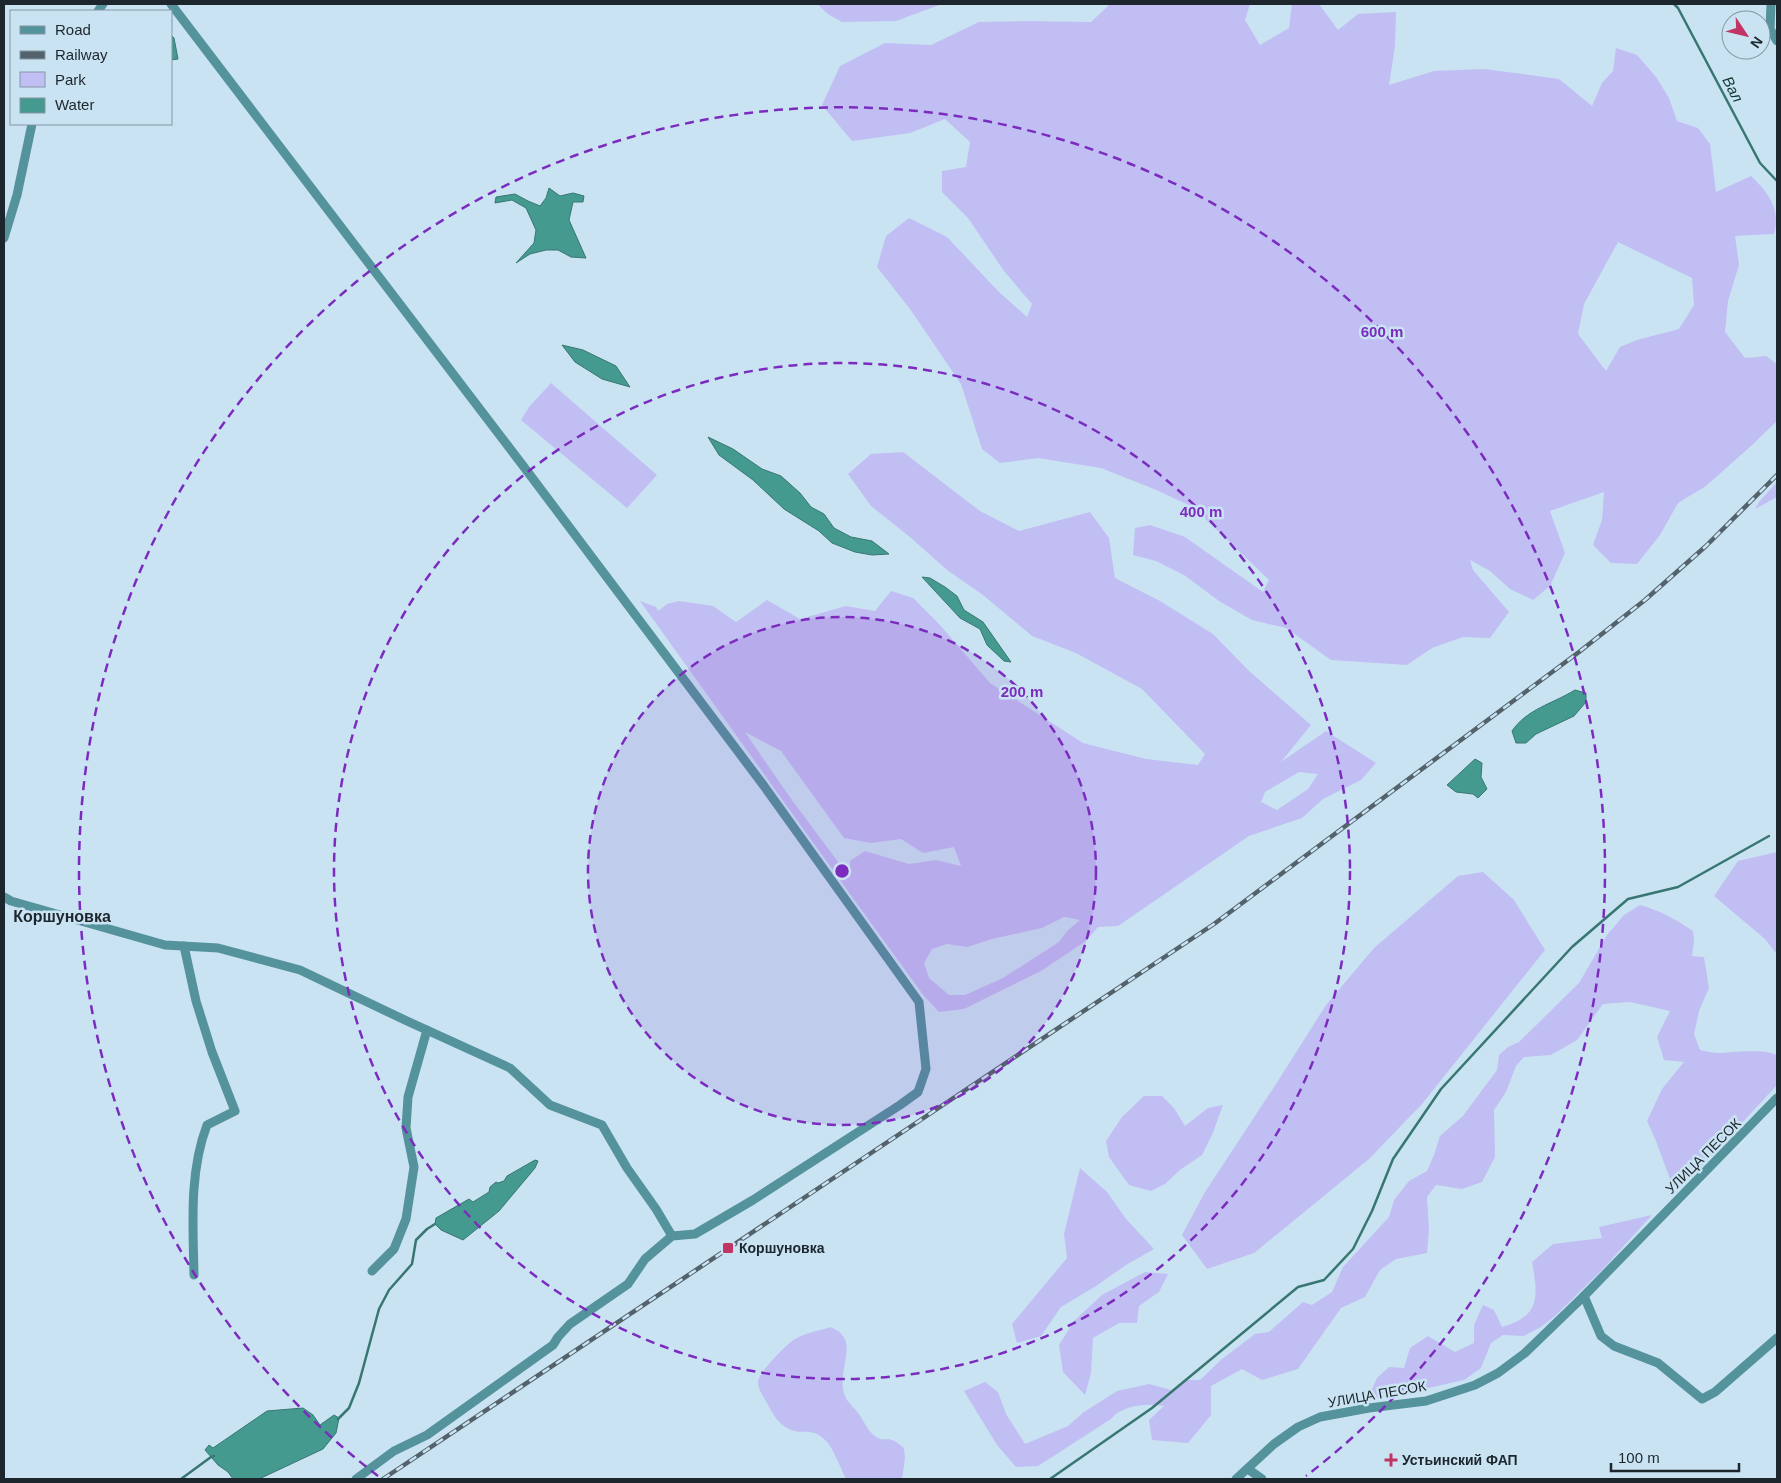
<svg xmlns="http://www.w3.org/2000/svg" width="1781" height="1483" viewBox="0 0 1781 1483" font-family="Arial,sans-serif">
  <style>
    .green { fill: #c1bef3; fill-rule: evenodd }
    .water { fill: #449a8f; stroke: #387771 }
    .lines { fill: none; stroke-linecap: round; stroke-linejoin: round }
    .stream { stroke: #387771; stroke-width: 2.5 }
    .street { stroke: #54929c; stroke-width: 9 }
    .rail-casing { stroke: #53626b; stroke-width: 4.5 }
    .rail { stroke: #cae3f3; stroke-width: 2.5; stroke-dasharray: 8; stroke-linecap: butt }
    .ring { fill: none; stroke: #7b2cbf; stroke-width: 2.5; stroke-dasharray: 9 6 }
    .poi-dot { fill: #c13464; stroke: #cae3f3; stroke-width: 2 }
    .labels { text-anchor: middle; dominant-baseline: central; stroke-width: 5; stroke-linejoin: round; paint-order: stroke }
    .street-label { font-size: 14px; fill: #1c262c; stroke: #cae3f3 }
    .poi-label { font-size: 14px; font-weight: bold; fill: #1c262c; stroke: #cae3f3; text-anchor: start }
    .water-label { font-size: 15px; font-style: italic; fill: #0f3833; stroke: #cae3f3 }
    .quarter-label { font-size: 16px; font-weight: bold; fill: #1c262c; stroke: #cae3f3 }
    .centre { fill: #7b2cbf; stroke: #cae3f3; stroke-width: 2.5 }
    .ring-label { font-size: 15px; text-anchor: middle; font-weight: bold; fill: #7b2cbf; stroke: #cae3f3; stroke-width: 5; stroke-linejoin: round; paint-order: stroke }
  </style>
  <rect width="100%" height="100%" fill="#cae3f3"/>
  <g class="green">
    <path d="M817 4H942L896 21 842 22 828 14Z"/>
    <path d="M1107 4H1250L1245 20 1260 45 1289 28 1292 4H1319L1338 30 1358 14 1396 12 1395 46 1389 85 1434 71 1484 69 1559 79 1592 106 1602 83 1613 71 1616 48 1637 55 1656 77 1669 98 1677 121 1698 128 1710 144 1716 192 1751 176C1768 192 1781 209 1774 234L1735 236 1739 265 1728 301 1725 332 1745 358 1766 356 1777 364V421L1751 446 1706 486 1678 503 1660 535 1637 564 1611 563 1593 545 1602 520 1604 492 1550 511 1565 553 1550 586 1533 600 1510 589 1490 571 1470 560 1473 570 1509 612 1490 638 1463 637 1432 648 1407 665 1331 660 1286 628 1252 620 1219 601 1184 575 1156 561 1133 555 1135 528 1150 525 1185 537 1263 592 1269 580 1193 507 1154 489 1101 468 1038 458 1000 463 982 449 961 384 910 309 877 267 886 236 909 218 947 237 999 292 1027 317 1032 304 1004 271 968 218 942 192V171L966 167 970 142 945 119 910 133 852 141 822 105 840 66 885 43 931 45 979 22 1024 21 1091 22 1108 6ZM1618 242 1692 278 1694 305 1679 329 1637 340 1620 347 1606 371 1578 334 1584 304Z"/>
    <path d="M551 383 657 475 627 508 521 420 529 407Z"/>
    <path d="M903 452 980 511 1019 531 1090 512 1109 538 1115 578 1160 601 1213 634 1248 670 1311 725 1281 762 1326 731 1376 763 1361 780 1323 799 1302 818 1249 836 1118 926 1098 927 1086 941 1041 971 964 1009 939 1012 924 996 850 894 640 601 656 607 658 611 667 604 679 601 713 606 736 622 767 600 800 619 846 606 875 611 891 591 913 598 940 625 990 683 1083 743 1146 759 1198 765 1205 754 1142 689 1076 653 1032 636 983 595 947 570 910 537 871 506 848 474 871 454ZM745 732 781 751 844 838 871 843 901 839 923 853 954 847 961 866 936 860 909 864 865 851 850 861V878L789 796ZM1299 772 1318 774 1308 789 1277 810 1261 802 1265 792ZM1064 917 1080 920 1067 931 1059 942 1003 978 965 995H949L929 978 924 963 932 949 947 944 967 947 992 939 1042 928Z"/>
    <path d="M1777 482V497L1755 509 1759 502Z"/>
    <path d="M1777 852V954L1765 939 1714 896 1738 861Z"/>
    <path d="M1483 872 1514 900 1545 950 1422 1104 1369 1159 1254 1253 1207 1269 1182 1235 1205 1192 1278 1081 1326 1005 1374 948 1458 876Z"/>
    <path d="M1640 905C1659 910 1677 920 1693 931L1694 942 1692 956 1704 957 1709 988 1699 1011 1694 1034 1700 1050C1706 1051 1713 1053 1720 1053 1739 1052 1759 1048 1777 1055V1085L1705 1163 1682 1182 1670 1179 1656 1141 1647 1121 1662 1089 1684 1062 1664 1060 1657 1037 1670 1011 1630 1002 1603 1004 1577 1040 1551 1055 1524 1057 1516 1066 1506 1092 1494 1110 1495 1157 1482 1182 1462 1189 1436 1185 1427 1197 1429 1230 1427 1253 1396 1259 1380 1270 1365 1297 1341 1308 1298 1369 1262 1380 1242 1369 1211 1386V1415L1188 1443 1152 1440 1149 1420 1164 1406C1147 1403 1122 1405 1111 1419L1038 1466 1016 1467 997 1445 964 1391 985 1382 998 1392 1006 1414 1025 1444 1068 1426 1084 1412 1117 1391 1149 1384 1171 1390 1185 1380H1200L1222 1359 1255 1334 1269 1332 1303 1302 1312 1305 1332 1292 1343 1267 1389 1217 1394 1200 1409 1181 1427 1171 1434 1155 1440 1136 1463 1116 1497 1070 1499 1055 1508 1047 1519 1042 1579 983 1607 935 1624 915Z"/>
    <path d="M1144 1096H1162L1174 1108 1185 1126 1208 1108 1223 1105 1212 1135 1202 1155 1180 1170 1165 1184 1151 1191 1129 1185 1109 1157 1106 1141 1122 1117Z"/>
    <path d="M1080 1168 1107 1192 1126 1219 1154 1249 1126 1265 1096 1286 1061 1307 1041 1336 1017 1343 1012 1324 1067 1258 1064 1234Z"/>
    <path d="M1652 1215 1602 1270 1555 1316 1541 1327 1524 1336 1503 1335 1491 1343 1481 1368 1464 1380 1375 1400 1371 1391 1377 1378 1389 1367 1404 1368 1410 1348 1428 1336 1455 1352 1474 1343V1325L1483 1305 1494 1310 1502 1327C1541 1316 1538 1296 1532 1262L1553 1244 1602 1238 1599 1227Z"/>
    <path d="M1145 1272 1168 1274 1159 1292 1139 1306 1137 1323H1119L1093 1338 1091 1373 1085 1395 1063 1372 1059 1345 1074 1321 1102 1295Z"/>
    <path d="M830 1327C864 1339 833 1372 846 1398 849 1404 855 1408 858 1413 865 1422 869 1435 880 1439 882 1440 886 1439 888 1439 895 1440 899 1444 904 1448L905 1458 902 1479H846C842 1471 833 1448 827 1442 812 1425 802 1436 789 1429 778 1424 772 1413 767 1403 764 1397 758 1390 758 1382 758 1373 788 1342 797 1338 808 1332 819 1331 830 1327Z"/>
  </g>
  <g class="water">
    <path d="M171 35 174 38 178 59 171 60Z"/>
    <path d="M549 188 560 196 573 193 584 196 583 202H573L569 220 586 258 571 257 558 250H546L530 254 516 263 534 243 536 230 526 208 512 200 495 203 496 197 515 194 528 201 540 206 546 198Z"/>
    <path d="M562 345 583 350 616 366 630 387 602 379 575 362Z"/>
    <path d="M708 437 733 449 762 469 781 476 800 493 811 507 824 514 834 528 851 537 872 541 889 554 872 555 855 552 832 543 819 531 784 509 753 480 719 455Z"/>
    <path d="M922 577 930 578 945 587 957 596 964 610 983 622 1011 662 1004 661 987 645 980 629 960 618Z"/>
    <path d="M1575 690 1586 693V702L1574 716 1536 734 1526 743H1516L1512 731C1527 709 1552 704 1575 690Z"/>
    <path d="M1475 759 1482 763 1481 777 1487 789 1478 798 1473 794 1456 792 1447 785Z"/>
    <path d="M535 1160 538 1161 535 1168 499 1211 463 1240 441 1230 435 1224 436 1218 469 1199 473 1202 489 1192 490 1187 496 1182 498 1183 504 1181 507 1176Z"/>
    <path d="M303 1408 313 1415 320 1425 334 1415 339 1418 336 1433 323 1449 259 1479H233L228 1472 218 1465 205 1450 209 1445 213 1448 267 1411Z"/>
  </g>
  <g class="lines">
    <g class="stream">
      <path d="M1674 4 1678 8 1760 163 1777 181"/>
      <path d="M338 1419 349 1408 359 1383 379 1309 389 1290 412 1264 416 1240 427 1229 435 1224"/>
      <path d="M181 1479 211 1457 214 1456"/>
      <path d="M1050 1479 1152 1408 1298 1287 1324 1280 1353 1249 1372 1211 1393 1159 1441 1089 1572 947 1628 899 1678 887 1769 836"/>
    </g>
    <g class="street">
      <path d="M171 4 524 467 764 786 919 1002 926 1069 918 1092 900 1105 753 1200 695 1234 672 1236 645 1259 628 1284 570 1324 558 1337 553 1345 427 1435 394 1451 356 1479"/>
      <path d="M1771 4 1770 29 1777 41"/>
      <path d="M98 11 103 4"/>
      <path d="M4 238 17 195 32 124"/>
      <path d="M4 897 11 901 165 945 218 948 300 970 407 1021 510 1068 550 1105 602 1125 627 1168 656 1209 672 1236"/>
      <path d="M184 946 196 1001 212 1052 235 1111 207 1125C189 1172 193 1225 194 1275"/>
      <path d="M372 1271 394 1249 406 1219 414 1167 406 1128 408 1097 427 1030"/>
      <path d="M1584 1296 1601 1336 1614 1346 1658 1363 1702 1399 1715 1392 1777 1338"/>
      <path d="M1248 1469 1262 1479"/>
      <path d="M1236 1479 1274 1444 1298 1427 1320 1417 1369 1408 1426 1401 1475 1385 1498 1373 1525 1353 1584 1296 1777 1098"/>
    </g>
    <defs>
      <path id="rail" d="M383 1479 1214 924 1579 652 1645 600 1706 546 1777 475"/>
    </defs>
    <use href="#rail" class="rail-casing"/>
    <use href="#rail" class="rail"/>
  </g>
  <circle cx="842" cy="871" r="254" fill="#7b2cbf" fill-opacity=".12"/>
  <g class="ring">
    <circle cx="842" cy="871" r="254"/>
    <circle cx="842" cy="871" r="508"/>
    <path d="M378 1476A763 763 0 1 1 1306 1476"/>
  </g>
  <g class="poi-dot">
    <rect x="722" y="1242" width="12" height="12" rx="2.5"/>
    <path d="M1388.5 1452.5h5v5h5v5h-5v5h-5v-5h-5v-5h5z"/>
  </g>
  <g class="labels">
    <g class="street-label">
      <text transform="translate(1703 1156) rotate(-45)">УЛИЦА ПЕСОК</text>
      <text transform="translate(1377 1394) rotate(-10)">УЛИЦА ПЕСОК</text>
    </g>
    <g class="poi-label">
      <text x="739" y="1248">Коршуновка</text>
      <text x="1402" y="1460">Устьинский ФАП</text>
    </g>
    <g class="water-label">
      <text transform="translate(1733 89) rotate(62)">Вал</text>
    </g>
    <g class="quarter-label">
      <text x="62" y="916">Коршуновка</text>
    </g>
  </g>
  <circle cx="842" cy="871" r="8" class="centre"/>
  <g class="ring-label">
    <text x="1382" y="337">600 m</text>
    <text x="1201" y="517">400 m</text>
    <text x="1022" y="697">200 m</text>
  </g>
  <rect width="1781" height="1483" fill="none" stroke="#1c262c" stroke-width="10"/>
  <rect x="10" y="10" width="162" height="115" fill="#cae3f3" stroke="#8497a3"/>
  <rect x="20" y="26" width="25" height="8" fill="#54929c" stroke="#8497a3"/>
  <text x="55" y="35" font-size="15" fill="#1c262c">Road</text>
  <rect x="20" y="51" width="25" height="8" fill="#53626b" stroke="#8497a3"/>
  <text x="55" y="60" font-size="15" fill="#1c262c">Railway</text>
  <rect x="20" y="72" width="25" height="15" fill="#c1bef3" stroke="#8497a3"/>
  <text x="55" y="85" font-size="15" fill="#1c262c">Park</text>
  <rect x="20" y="98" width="25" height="15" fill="#449a8f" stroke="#8497a3"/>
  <text x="55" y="110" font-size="15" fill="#1c262c">Water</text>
  <g transform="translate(1746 35) rotate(125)"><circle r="24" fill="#cae3f3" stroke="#8497a3"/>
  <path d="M0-4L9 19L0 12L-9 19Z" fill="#c13464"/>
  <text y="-8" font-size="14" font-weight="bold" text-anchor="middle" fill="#1c262c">N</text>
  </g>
  <path d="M1611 1463v8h128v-8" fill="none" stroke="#1c262c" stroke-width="2.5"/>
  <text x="1618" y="1463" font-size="15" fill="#1c262c" stroke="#cae3f3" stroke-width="4" paint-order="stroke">100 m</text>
</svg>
